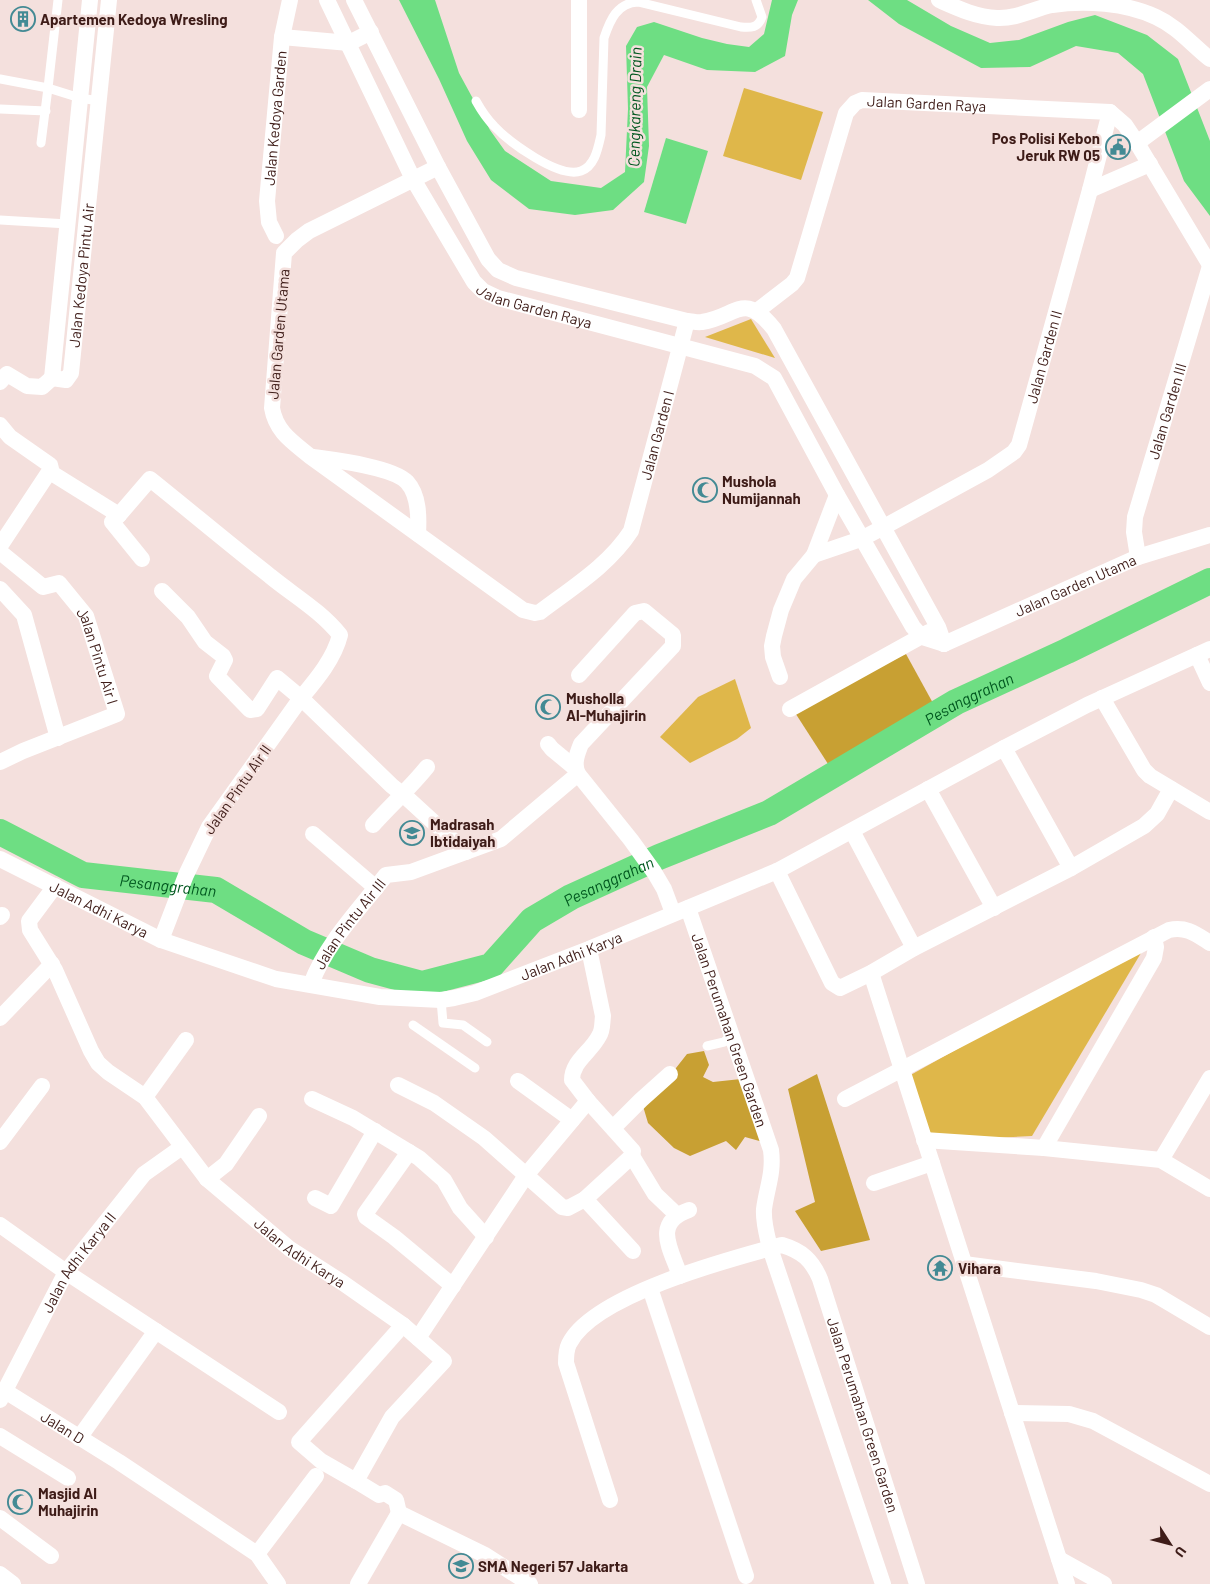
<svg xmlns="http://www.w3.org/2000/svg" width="1210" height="1584" viewBox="0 0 1210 1584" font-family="Barlow,sans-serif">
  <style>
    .green { fill: #dfb74a }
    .forest { fill: #c8a033 }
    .water { fill: #6ede83 }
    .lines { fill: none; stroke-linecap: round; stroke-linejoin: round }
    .river { stroke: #6ede83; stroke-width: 26 }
    .lane { stroke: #fff; stroke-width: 9 }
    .street { stroke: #fff; stroke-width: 16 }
    .labels { text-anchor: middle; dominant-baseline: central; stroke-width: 5; stroke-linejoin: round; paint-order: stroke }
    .poi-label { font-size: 15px; font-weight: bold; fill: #3e1c18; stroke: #f4e0dd; text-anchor: start }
    .street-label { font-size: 15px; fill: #3e1c18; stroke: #f4e0dd }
    .water-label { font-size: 16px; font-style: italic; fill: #00571f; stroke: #f4e0dd }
  </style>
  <rect width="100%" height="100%" fill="#f4e0dd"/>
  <g class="green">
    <path d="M744 88 823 112 801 180 723 156Z"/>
    <path d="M751 319 775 358 705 337Z"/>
    <path d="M735 679 751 728 737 739 690 763 660 737 698 697Z"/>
    <path d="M1147 943 1032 1136 932 1141 907 1077Z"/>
  </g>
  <g class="forest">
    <path d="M906 654 934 705 830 767 792 708Z"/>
    <path d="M704 1051 709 1065 703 1077 713 1082 741 1079 763 1142 745 1137 736 1150 726 1141 690 1156 674 1148 648 1123 640 1096 665 1082 687 1054Z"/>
    <path d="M817 1074 870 1240 821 1251 795 1211 815 1202 788 1089Z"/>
  </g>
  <g class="water">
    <path d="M399 0H435L459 73 490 130 505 151 551 181 601 188 625 172 628 109 626 46 637 27 654 22 702 38 727 44 749 47 764 34 772 0H798L792 15 785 56 755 72 707 70 664 55 647 87 649 146 644 182 613 210 575 215 529 209 491 180 467 141 439 79Z"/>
    <path d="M868 0H907L951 26 990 43 1019 40 1068 22 1095 15 1147 35 1178 59 1210 141V216L1184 181 1143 74 1118 53 1076 46 1030 67 981 68 899 24Z"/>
    <path d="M666 138 708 151 686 224 644 212Z"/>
  </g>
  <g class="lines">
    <path class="river" id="s1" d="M0 832 83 875 216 890 304 942 370 970 422 984 491 966 532 920 571 897 659 857 769 813 956 702 1067 651 1210 581"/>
    <g class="lane">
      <path d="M58 0 48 88 80 98 99 101"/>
      <path d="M0 79 48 88 41 143"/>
      <path d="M476 101C481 110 487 119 494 126 509 142 559 179 581 171 595 166 598 148 601 135L604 38C610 20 617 3 638 2L741 27C751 28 758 28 762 17L756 0"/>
      <path d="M0 109 46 111"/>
      <path d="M0 220 68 224"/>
      <path d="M441 1000 443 1023 463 1025 487 1042"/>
      <path d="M413 1025 475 1068"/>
      <path d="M707 1046 724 1042 732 1035"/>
    </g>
    <g class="street">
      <path id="s2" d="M327 0 413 179 474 282 483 291 498 298 755 366 774 378 837 495 913 627 922 637 944 644"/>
      <path d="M354 0 438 167 488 259 498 270 516 278 687 321C692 321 697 323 702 322 737 317 743 290 774 329L938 627 944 644"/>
      <path d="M939 0C957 8 976 17 997 18 1017 19 1033 9 1052 5 1085 0 1126 3 1156 17 1178 27 1192 45 1210 59"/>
      <path d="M282 37 349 43 371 32"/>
      <path d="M579 110V0"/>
      <path d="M1137 143 1210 89"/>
      <path id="s3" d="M438 167 309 231 297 240 284 253 272 408C276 432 293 442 311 457L523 610 535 613 540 612C573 587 609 565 631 531L687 321"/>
      <path d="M1090 190 1150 164"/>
      <path id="s4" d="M276 236 269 222 267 201 282 37 290 0"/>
      <path id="s5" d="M757 311 792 284 797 278 846 113 855 103 862 100 1110 112 1125 125 1137 143 1210 265"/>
      <path id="s6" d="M52 378 66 380 71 373 109 0"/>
      <path d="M52 378 90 0"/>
      <path d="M0 382 7 374 27 386 42 387 52 378"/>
      <path d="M0 425 10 437 50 465 51 469 0 546"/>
      <path d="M313 457C335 460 393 467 407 482 419 495 419 517 418 534"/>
      <path d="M50 472 119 515 112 522 142 559"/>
      <path d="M119 515 150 479C190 511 229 544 270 576 293 595 321 611 340 635 334 659 316 680 301 698L209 827 186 875 161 940"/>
      <path id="s7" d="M0 552 43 587 59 583 86 616 117 714 23 751 0 762"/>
      <path id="s8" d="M814 555 861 539 882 528 988 470 1014 452 1019 445 1090 190 1110 112"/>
      <path id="s9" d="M1138 557 1134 532 1135 517 1210 266"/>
      <path d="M0 589 24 615 58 738"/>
      <path d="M162 591 188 617 205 642 223 656 225 660 217 676 250 710 257 709 277 678 301 698 392 786 406 797 466 852"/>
      <path id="s10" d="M944 644 1138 557 1210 535"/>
      <path d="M1197 655 1210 683"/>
      <path d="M579 675 635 613 644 611 673 635V646L581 744C577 754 573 764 578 774L631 840 654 872 664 889 673 913"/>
      <path d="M780 677 773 657 772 646 774 636 781 610 794 579 814 555 837 495"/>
      <path d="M1102 698 1144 770 1150 776 1210 812"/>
      <path d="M790 709 929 632"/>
      <path d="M548 744 552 749 575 768"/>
      <path d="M1004 748 1071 868"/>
      <path d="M928 789 994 908"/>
      <path d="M373 825C391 805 410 788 427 767"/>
      <path d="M852 831 914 948"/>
      <path d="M313 834 376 888"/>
      <path id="s11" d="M0 859 161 940 276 979 380 997 441 1000 454 998 475 993 589 949 777 871 1004 748 1087 705 1210 649"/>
      <path d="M777 871 832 983 840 988 871 973 914 948 1071 868 1144 826 1157 814 1171 789"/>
      <path id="s12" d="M55 886 29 921 30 930 55 970 91 1051 98 1063 108 1072 145 1097 207 1179 290 1249 343 1283 403 1325 444 1361 392 1417 356 1481 379 1495 385 1493 396 1500 399 1513"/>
      <path id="s13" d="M688 908 771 1150C774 1173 767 1187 764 1209 763 1222 767 1235 770 1248L883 1584"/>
      <path d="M0 917 2 915"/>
      <path d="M871 973 1067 1584"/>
      <path id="s14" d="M311 984C327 942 359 910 386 875L411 872 501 839 578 774"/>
      <path d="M0 1018 52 964"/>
      <path d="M518 1081 572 1120"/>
      <path d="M398 1085 434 1103 484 1138 562 1207 568 1208 585 1199 633 1251"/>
      <path d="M145 1097 186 1040"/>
      <path d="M312 1099 353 1118 419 1158 444 1180 460 1208 486 1237"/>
      <path d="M845 1099 1169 930C1186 926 1196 934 1210 943"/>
      <path d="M613 1128 641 1100 670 1074"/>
      <path d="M924 1140 1044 1148 1161 1160 1210 1189"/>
      <path d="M0 1142 42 1086"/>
      <path d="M1044 1148 1154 958 1156 947 1154 937"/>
      <path d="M409 1152 365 1214 366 1217 394 1237 453 1286"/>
      <path d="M632 1156 655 1194 676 1214"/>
      <path d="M1161 1160 1210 1078"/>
      <path d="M207 1179 226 1164 259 1116"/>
      <path d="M874 1183 932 1163"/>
      <path d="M315 1198 331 1206 375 1131"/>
      <path d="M585 1199 632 1156 633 1151 588 1101 572 1080C572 1061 591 1052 599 1036 603 1030 602 1023 603 1016L589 949"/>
      <path d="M0 1225 66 1272 279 1412"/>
      <path d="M964 1264 1096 1281 1141 1290 1156 1295 1210 1327"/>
      <path d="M680 1276C671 1249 652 1223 689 1210"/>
      <path d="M650 1288 746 1576"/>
      <path d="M418 1338 527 1174 588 1101"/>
      <path id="s15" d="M5 1391 119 1462 257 1554 278 1584"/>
      <path id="s16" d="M0 1400 66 1272 144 1174 182 1147"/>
      <path d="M1012 1413 1069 1414 1093 1421 1210 1484"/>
      <path d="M0 1436 68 1478"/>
      <path d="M79 1438 156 1331"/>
      <path d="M356 1481 321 1461 299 1442 403 1325"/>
      <path id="s17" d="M610 1500 566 1363C566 1356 566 1350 569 1344 593 1295 730 1259 782 1245 802 1251 812 1260 820 1279L917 1584"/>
      <path d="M399 1513 485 1555 530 1584"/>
      <path d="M0 1518 51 1556"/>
      <path d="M257 1554 316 1476"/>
      <path d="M1059 1559 1104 1584"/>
      <path d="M0 1574 13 1584"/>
      <path d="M358 1584 399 1513"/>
    </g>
  </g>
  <defs>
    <symbol id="building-ring" viewBox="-11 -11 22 22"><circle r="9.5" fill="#f4e0dd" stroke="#438a94" stroke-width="1.5"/><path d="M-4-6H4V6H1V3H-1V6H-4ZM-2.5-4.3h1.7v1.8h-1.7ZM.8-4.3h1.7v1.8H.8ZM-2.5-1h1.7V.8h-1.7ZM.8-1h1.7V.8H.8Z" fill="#438a94"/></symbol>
    <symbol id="civic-ring" viewBox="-11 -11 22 22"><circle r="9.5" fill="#f4e0dd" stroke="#438a94" stroke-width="1.5"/><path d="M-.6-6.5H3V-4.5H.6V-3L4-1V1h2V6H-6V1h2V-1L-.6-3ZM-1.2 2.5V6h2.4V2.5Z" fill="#438a94"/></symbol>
    <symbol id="mosque-ring" viewBox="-11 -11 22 22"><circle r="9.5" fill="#f4e0dd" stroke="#438a94" stroke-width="1.5"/><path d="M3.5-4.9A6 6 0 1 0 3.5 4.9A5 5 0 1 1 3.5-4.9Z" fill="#438a94"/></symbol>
    <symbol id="school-ring" viewBox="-11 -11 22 22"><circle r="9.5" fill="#f4e0dd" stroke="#438a94" stroke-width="1.5"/><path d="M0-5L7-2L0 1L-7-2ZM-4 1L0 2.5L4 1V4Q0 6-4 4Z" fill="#438a94"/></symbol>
    <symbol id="temple-ring" viewBox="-11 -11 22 22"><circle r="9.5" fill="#f4e0dd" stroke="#438a94" stroke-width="1.5"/><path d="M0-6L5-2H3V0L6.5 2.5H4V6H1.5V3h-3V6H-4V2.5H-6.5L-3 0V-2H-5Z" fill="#438a94"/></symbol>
  </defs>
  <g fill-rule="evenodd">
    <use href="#building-ring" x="9" y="5" width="28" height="28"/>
    <use href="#civic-ring" x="1104" y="133" width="28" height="28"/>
    <use href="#mosque-ring" x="691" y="476" width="28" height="28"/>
    <use href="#mosque-ring" x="534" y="693" width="28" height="28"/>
    <use href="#school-ring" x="398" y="819" width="28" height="28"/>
    <use href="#temple-ring" x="926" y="1254" width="28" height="28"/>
    <use href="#mosque-ring" x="6" y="1488" width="28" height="28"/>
    <use href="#school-ring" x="447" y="1552" width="28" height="28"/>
  </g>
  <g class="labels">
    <g class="poi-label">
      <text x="40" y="19">Apartemen Kedoya Wresling</text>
      <text x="1100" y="138" text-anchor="end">Pos Polisi Kebon<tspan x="1100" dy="17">Jeruk RW 05</tspan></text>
      <text x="722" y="481">Mushola<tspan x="722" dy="17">Numijannah</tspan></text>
      <text x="566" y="698">Musholla<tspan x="566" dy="17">Al-Muhajirin</tspan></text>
      <text x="430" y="824">Madrasah<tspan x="430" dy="17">Ibtidaiyah</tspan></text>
      <text x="958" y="1268">Vihara</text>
      <text x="38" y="1493">Masjid Al<tspan x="38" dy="17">Muhajirin</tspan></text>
      <text x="478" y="1566">SMA Negeri 57 Jakarta</text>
    </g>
    <g class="street-label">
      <text stroke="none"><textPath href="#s5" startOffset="310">Jalan Garden Raya</textPath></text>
      <text stroke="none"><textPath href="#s4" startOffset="120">Jalan Kedoya Garden</textPath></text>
      <text stroke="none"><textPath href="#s6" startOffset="121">Jalan Kedoya Pintu Air</textPath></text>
      <text stroke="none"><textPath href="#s2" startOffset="385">Jalan Garden Raya</textPath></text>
      <text transform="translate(278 334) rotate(-85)">Jalan Garden Utama</text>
      <text stroke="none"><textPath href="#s8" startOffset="326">Jalan Garden II</textPath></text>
      <text stroke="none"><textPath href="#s9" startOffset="151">Jalan Garden III</textPath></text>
      <text stroke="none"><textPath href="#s3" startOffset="898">Jalan Garden I</textPath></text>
      <text stroke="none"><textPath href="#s10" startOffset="144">Jalan Garden Utama</textPath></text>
      <text stroke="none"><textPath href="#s7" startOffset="156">Jalan Pintu Air I</textPath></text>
      <text transform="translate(237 789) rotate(-55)">Jalan Pintu Air II</text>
      <text stroke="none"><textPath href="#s11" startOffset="111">Jalan Adhi Karya</textPath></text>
      <text stroke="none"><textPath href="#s14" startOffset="72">Jalan Pintu Air III</textPath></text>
      <text stroke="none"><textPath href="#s11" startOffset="606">Jalan Adhi Karya</textPath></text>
      <text stroke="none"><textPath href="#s13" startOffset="129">Jalan Perumahan Green Garden</textPath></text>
      <text stroke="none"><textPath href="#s12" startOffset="482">Jalan Adhi Karya</textPath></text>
      <text stroke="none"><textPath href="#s16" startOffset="159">Jalan Adhi Karya II</textPath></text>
      <text stroke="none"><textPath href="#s17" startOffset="598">Jalan Perumahan Green Garden</textPath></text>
      <text stroke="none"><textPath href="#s15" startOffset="68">Jalan D</textPath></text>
    </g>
    <g class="water-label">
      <text transform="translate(634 107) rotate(-89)">Cengkareng Drain</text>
      <text stroke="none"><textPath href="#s1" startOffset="1079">Pesanggrahan</textPath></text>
      <text stroke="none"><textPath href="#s1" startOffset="674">Pesanggrahan</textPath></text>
      <text stroke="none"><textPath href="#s1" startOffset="179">Pesanggrahan</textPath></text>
    </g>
  </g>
  <g transform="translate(1170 1544) rotate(126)" stroke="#f4e0dd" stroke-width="4" paint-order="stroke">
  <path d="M0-4L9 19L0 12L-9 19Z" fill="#3e1c18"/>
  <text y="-8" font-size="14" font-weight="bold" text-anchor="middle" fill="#3e1c18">U</text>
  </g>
</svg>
